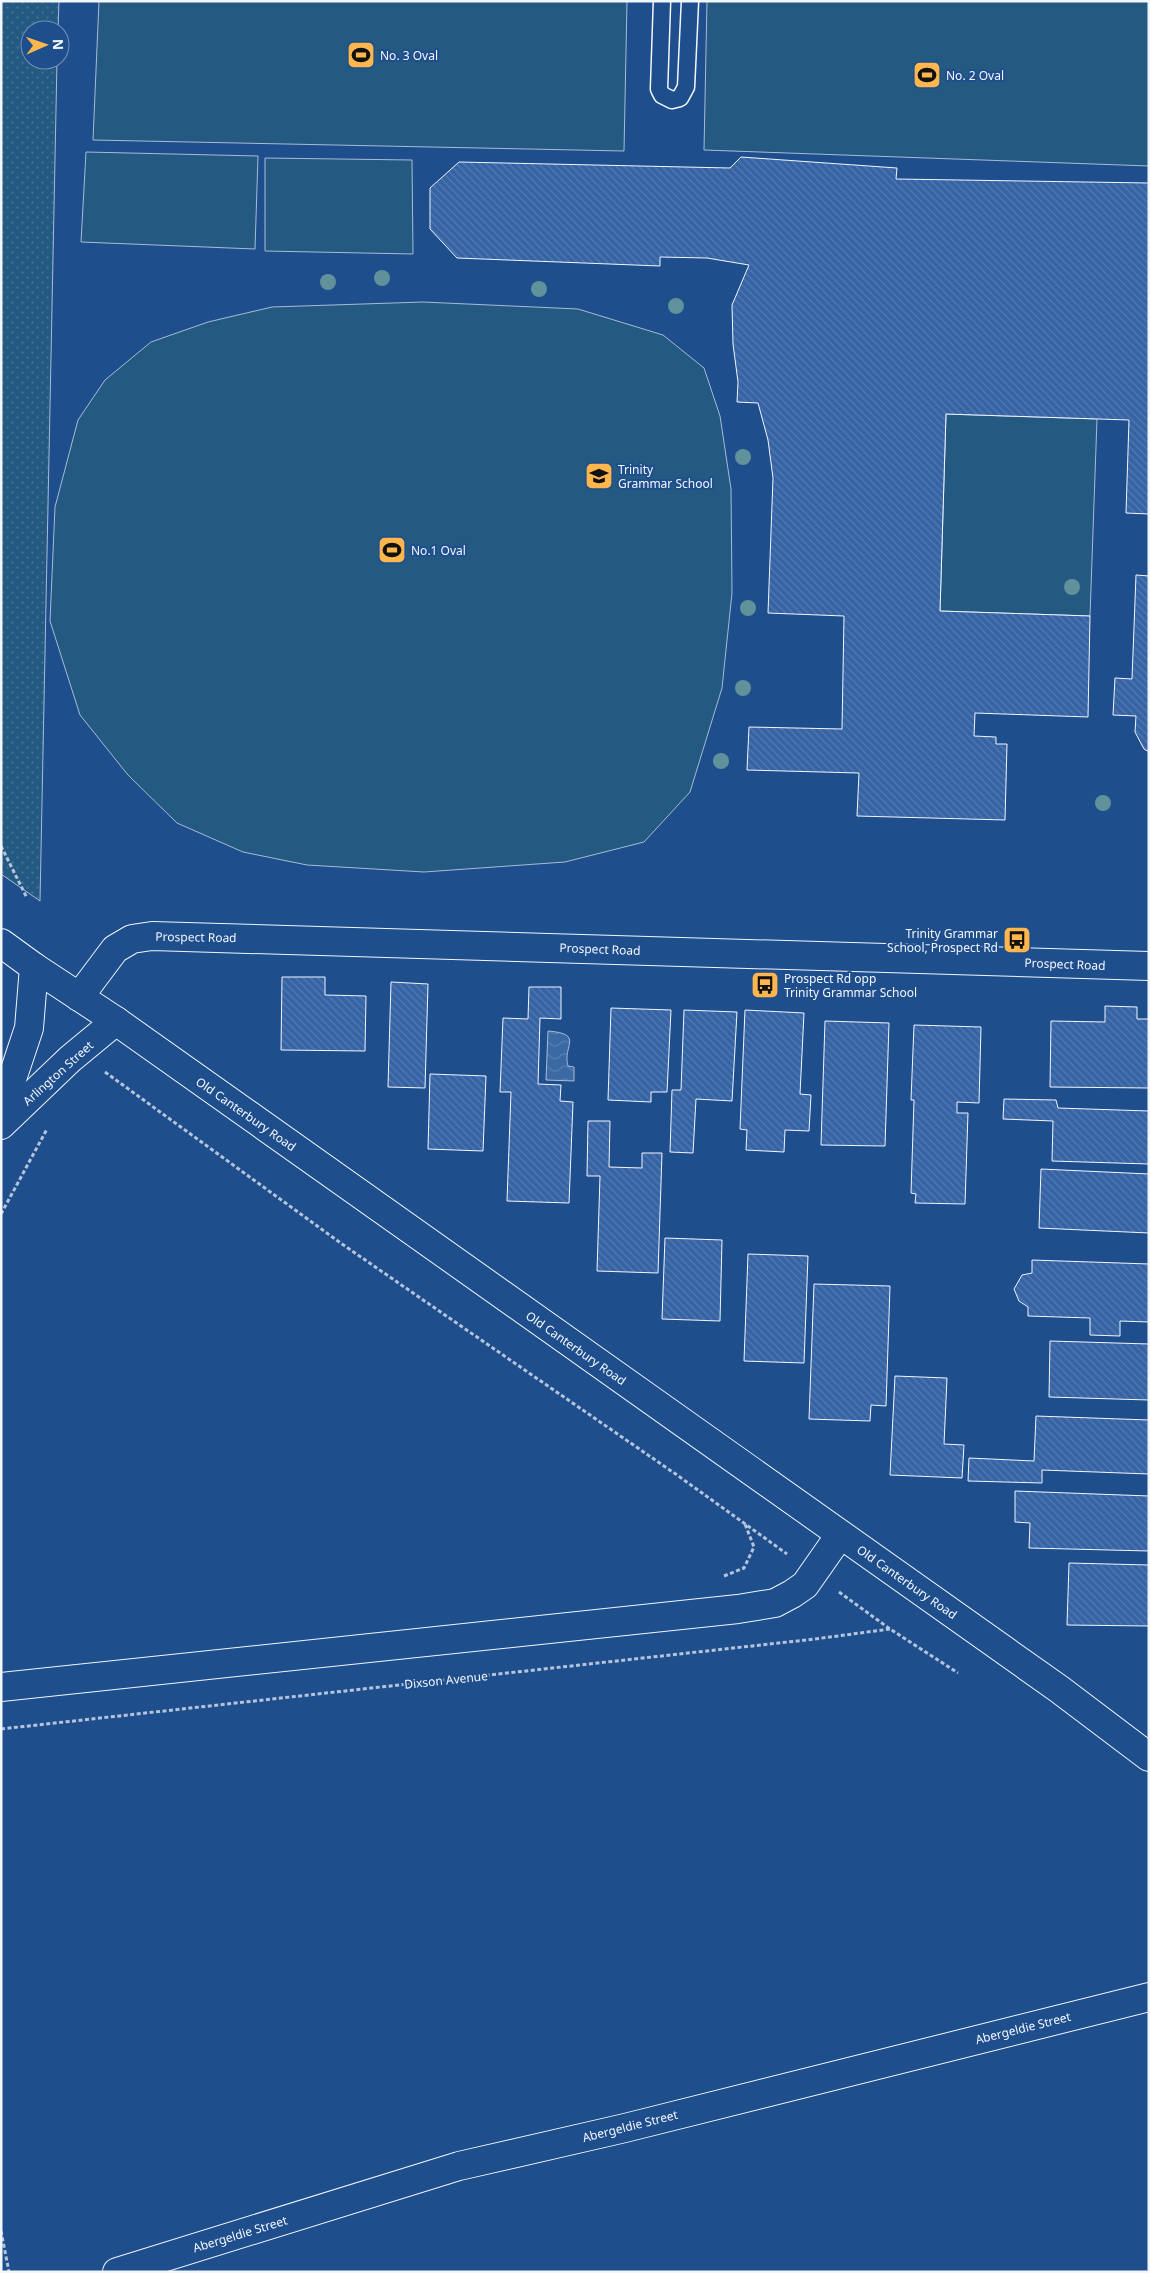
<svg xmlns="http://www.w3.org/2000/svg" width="1150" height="2273" viewBox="0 0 1150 2273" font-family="'Noto Sans',sans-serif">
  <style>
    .green { fill: #245a82; stroke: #a8bbd7 }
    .park { fill: url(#park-dots); stroke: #a8bbd7 }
    .water { fill: url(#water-waves); stroke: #a8bbd7 }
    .building { fill: url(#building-back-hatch); stroke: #f2f6ff }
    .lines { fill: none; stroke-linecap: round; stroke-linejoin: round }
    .service-casing { stroke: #f2f6ff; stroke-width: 19 }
    .minor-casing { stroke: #f2f6ff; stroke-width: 30 }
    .tertiary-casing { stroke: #f2f6ff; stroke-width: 30 }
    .primary-casing { stroke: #f2f6ff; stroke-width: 30 }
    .path { stroke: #b3c4dc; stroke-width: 3; stroke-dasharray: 4 2.5; stroke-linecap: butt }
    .service { stroke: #1f4e8c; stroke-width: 16 }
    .minor { stroke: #1f4e8c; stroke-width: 28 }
    .tertiary { stroke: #1f4e8c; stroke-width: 28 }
    .primary { stroke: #1f4e8c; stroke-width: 28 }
    .tree { fill: #61919a }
    .labels { text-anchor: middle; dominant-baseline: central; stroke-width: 4; stroke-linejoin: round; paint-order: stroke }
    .poi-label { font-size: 12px; fill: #f2f6ff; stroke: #1f4e8c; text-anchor: start }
    .street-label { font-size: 12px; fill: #f2f6ff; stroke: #1f4e8c }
  </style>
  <defs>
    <pattern id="park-dots" width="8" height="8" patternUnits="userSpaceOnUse" patternTransform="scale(1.25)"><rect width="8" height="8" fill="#245a82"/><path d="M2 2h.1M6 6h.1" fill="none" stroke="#447295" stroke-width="1.8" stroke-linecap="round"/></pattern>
    <pattern id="water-waves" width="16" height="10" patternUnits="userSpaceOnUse" patternTransform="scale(1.25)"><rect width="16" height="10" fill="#3b69a3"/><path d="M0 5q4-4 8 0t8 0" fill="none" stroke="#587fb1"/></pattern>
    <pattern id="building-back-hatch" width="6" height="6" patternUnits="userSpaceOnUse" patternTransform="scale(1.25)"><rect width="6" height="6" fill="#3563a3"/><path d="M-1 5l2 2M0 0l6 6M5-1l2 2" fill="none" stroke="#537ab1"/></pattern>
  </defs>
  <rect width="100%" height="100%" fill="#1f4e8c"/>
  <g class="green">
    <path d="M99 1H627L624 151 93 140Z"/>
    <path d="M707 1H1149V166L704 150Z"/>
    <path d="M86 152 258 156 255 249 81 242Z"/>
    <path d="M265 158 412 160 413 254 265 251Z"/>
    <path d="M423 302 578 309 663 335 704 368 720 416 731 489 732 593 722 688 690 792 644 842 565 862 424 872 307 865 243 852 177 823 128 775 80 715 50 621 55 507 78 420 105 380 151 342 208 322 272 307Z"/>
    <path d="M946 414 1097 419 1090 616 940 611Z"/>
  </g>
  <path class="park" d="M1 1H59L58 30H30V60H57L40 901 1 874Z"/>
  <path class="water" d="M548 1031C585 1034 562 1046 568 1066L574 1067V1081L546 1080Z"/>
  <g class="building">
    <path d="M741 157 897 168 896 179 1149 183V514L1126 513 1129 420 946 414 940 611 1090 616 1088 717 975 713 974 736 996 737V744H1007L1005 820 857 816 859 773 747 770 749 727 842 729 844 616 768 613 773 478 768 440 758 403 737 402 738 382 733 344 732 305 749 265 707 258 660 257V266L457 258 430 229V188L459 162 730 168Z"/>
    <path d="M1136 575 1149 576V752L1144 749 1135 732 1136 716 1113 715 1115 678 1132 679Z"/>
    <path d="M282 977H325V995L366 996 365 1051 281 1050Z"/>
    <path d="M391 982 428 984 425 1088 388 1087Z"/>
    <path d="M529 987H561V1019L540 1018 538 1084 561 1085 560 1101 573 1102 569 1203 507 1201 511 1092H500L503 1018 528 1019Z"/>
    <path d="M1105 1006 1137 1007V1019H1149V1088L1050 1087 1051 1021 1105 1022Z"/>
    <path d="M611 1008 671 1010 667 1092H651V1102L608 1100Z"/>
    <path d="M684 1010 737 1012 732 1101 696 1099 693 1153 670 1152 672 1090H681Z"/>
    <path d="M745 1010 804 1013 800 1094 811 1095 809 1131 785 1130 784 1152 746 1150 747 1130 740 1129Z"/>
    <path d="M825 1021 889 1023 885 1146 821 1145Z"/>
    <path d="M914 1025 981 1027 979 1103 957 1102V1113H968L965 1204 915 1203 916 1194 911 1193 914 1100H911Z"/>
    <path d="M430 1074 486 1076 483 1151 428 1149Z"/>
    <path d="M1004 1099 1056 1100 1058 1108 1149 1111V1164L1052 1161 1053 1121 1003 1119Z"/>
    <path d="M588 1121H610L609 1167 642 1168V1153H662L658 1273 597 1271 600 1176H587Z"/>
    <path d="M1041 1169 1149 1174V1233L1039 1228Z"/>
    <path d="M665 1238 722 1240 720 1321 662 1319Z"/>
    <path d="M748 1254 808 1256 804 1363 744 1361Z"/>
    <path d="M1032 1260 1149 1264V1322L1120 1321V1336L1090 1335V1318L1028 1316V1307L1019 1301 1014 1289 1022 1275 1032 1273Z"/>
    <path d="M814 1284 890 1286 886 1406 871 1405 870 1421 809 1419Z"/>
    <path d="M1050 1341 1149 1344V1400L1049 1397Z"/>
    <path d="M895 1376 947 1378 944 1444 964 1445 962 1478 890 1475Z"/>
    <path d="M1036 1416 1149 1420V1474L1042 1470V1483L968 1481 969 1458 1034 1461Z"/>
    <path d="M1015 1491 1149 1496V1551L1029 1548 1030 1523 1015 1522Z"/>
    <path d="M1069 1563 1149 1565V1626L1067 1625Z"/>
  </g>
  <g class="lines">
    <defs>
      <path id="service" d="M662 1 659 89 662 95 672 100 680 98 686 87 690 1"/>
      <g id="minor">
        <path d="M1 1112 29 1028 34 967"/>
        <path d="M1 1125 70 1059 116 1021"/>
        <path d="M1 1687 738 1609 775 1603 792 1594 805 1585 840 1535"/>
        <path d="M117 2272 459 2166 625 2128 1149 1997"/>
      </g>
      <path id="tertiary" d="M79 997 115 949 132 939 152 936 1149 966"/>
      <path id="primary" d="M1 943 34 967 116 1021 1059 1689 1149 1757"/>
    </defs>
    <use href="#service" class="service-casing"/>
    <use href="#minor" class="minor-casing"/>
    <use href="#tertiary" class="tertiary-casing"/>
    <use href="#primary" class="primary-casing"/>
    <g class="path">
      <path d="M1 846 27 898"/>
      <path d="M105 1072 342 1244 677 1475 787 1554"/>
      <path d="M1 1214 47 1129"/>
      <path d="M724 1576 744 1568 754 1547 745 1524"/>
      <path d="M839 1592 890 1629 958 1673"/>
      <path d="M1 1729 815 1639 890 1629"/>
      <path d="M1 2231 9 2272"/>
    </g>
    <use href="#service" class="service"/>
    <use href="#minor" class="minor"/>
    <use href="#tertiary" class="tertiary"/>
    <use href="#primary" class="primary"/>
  </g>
  <g class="tree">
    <circle cx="382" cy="278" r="8"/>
    <circle cx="328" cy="282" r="8"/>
    <circle cx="539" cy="289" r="8"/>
    <circle cx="676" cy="306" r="8"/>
    <circle cx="743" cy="457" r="8"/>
    <circle cx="1072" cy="587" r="8"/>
    <circle cx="748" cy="608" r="8"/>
    <circle cx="743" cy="688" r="8"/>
    <circle cx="721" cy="761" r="8"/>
    <circle cx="1103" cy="803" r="8"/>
  </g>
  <defs>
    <symbol id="stadium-square" viewBox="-11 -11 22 22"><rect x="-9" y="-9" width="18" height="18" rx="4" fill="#ffb74d" stroke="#1f4e8c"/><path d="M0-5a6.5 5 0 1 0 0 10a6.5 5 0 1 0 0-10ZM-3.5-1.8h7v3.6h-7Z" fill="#111"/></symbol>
    <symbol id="school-square" viewBox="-11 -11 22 22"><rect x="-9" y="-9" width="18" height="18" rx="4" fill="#ffb74d" stroke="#1f4e8c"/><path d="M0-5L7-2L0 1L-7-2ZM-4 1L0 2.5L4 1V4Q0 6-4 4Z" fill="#111"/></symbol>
    <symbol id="bus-square" viewBox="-11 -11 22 22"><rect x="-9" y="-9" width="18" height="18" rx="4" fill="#ffb74d" stroke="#1f4e8c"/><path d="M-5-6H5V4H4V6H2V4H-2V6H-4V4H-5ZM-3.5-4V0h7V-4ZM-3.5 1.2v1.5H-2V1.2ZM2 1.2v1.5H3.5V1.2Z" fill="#111"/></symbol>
  </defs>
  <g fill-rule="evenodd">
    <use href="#stadium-square" x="345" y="39" width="32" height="32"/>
    <use href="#stadium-square" x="911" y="59" width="32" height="32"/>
    <use href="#school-square" x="583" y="460" width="32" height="32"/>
    <use href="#stadium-square" x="376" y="534" width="32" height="32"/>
    <use href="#bus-square" x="1001" y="924" width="32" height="32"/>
    <use href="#bus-square" x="749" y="969" width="32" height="32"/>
  </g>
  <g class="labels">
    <g class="poi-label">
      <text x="380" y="55">No. 3 Oval</text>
      <text x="946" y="75">No. 2 Oval</text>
      <text x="618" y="469">Trinity<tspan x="618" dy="14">Grammar School</tspan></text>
      <text x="411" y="550">No.1 Oval</text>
      <text x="998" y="933" text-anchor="end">Trinity Grammar<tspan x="998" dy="14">School, Prospect Rd</tspan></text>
      <text x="784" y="978">Prospect Rd opp<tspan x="784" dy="14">Trinity Grammar School</tspan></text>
    </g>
    <g class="street-label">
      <text transform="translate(196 937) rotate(1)">Prospect Road</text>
      <text transform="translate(600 949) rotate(2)">Prospect Road</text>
      <text transform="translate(1065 964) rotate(2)">Prospect Road</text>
      <text transform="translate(58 1073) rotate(-42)">Arlington Street</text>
      <text transform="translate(246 1114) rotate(35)">Old Canterbury Road</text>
      <text transform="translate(576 1348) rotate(35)">Old Canterbury Road</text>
      <text transform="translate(907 1582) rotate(35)">Old Canterbury Road</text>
      <text transform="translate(446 1680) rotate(-6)">Dixson Avenue</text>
      <text transform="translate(1023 2028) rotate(-14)">Abergeldie Street</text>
      <text transform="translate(630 2126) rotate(-14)">Abergeldie Street</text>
      <text transform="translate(240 2234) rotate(-17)">Abergeldie Street</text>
    </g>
  </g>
  <rect width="1150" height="2273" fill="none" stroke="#f2f6ff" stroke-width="5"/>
  <g transform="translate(45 45) rotate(88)"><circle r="24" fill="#1f4e8c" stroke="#7391ba"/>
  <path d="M0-4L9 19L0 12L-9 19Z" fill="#ffb74d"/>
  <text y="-8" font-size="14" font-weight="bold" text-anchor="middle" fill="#f2f6ff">N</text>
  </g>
</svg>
